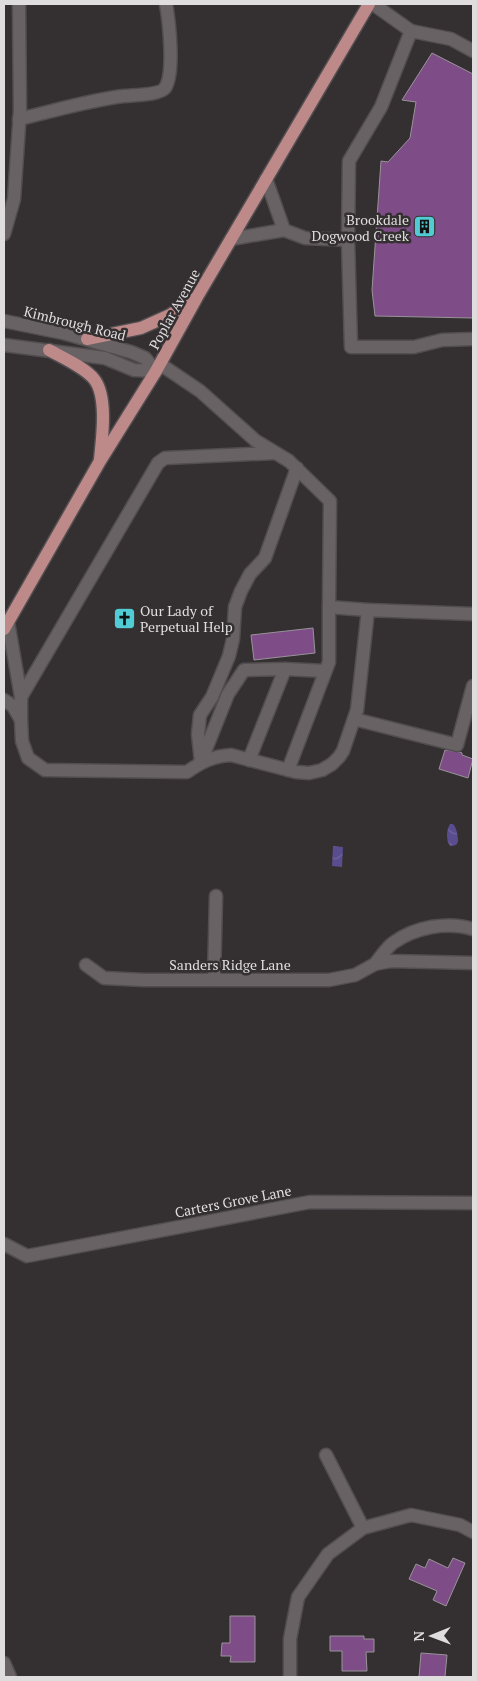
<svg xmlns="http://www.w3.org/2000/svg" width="477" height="1681" viewBox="0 0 477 1681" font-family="'PT Serif',serif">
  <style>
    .water { fill: url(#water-waves) }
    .building { fill: #7e4d88; stroke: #989498 }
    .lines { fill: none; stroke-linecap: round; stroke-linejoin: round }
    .minor-casing { stroke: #524e50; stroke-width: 15 }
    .major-casing { stroke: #524e50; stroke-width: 15 }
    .minor { stroke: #686264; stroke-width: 12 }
    .major { stroke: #be8989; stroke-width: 12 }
    .labels { text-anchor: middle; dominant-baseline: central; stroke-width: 5; stroke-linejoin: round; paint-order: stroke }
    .poi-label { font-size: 14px; fill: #dfddde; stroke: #342f31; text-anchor: end }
    .street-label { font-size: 14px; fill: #dfddde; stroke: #342f31 }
  </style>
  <defs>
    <pattern id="water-waves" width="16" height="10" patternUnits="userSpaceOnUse" patternTransform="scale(1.25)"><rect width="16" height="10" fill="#594c8f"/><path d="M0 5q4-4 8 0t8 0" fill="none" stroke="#70659e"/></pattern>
  </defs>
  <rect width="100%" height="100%" fill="#342f31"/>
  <g class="water">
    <path d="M450 824H453C457 828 458 837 458 842L456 845 450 846C446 841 446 830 450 824Z"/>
    <path d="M333 846 343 847 342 867 332 866Z"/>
  </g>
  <g class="building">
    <path d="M432 53 473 74V318L375 316 372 290 381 161 388 162 410 138 416 102 402 100Z"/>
    <path d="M313 628 315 653 254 660 251 635Z"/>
    <path d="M445 750 460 752 462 753V755L473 759 468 778 439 769Z"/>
    <path d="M453 1558 465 1563 446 1606 433 1600 437 1591 409 1579 416 1564 425 1568 429 1559 448 1568Z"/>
    <path d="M230 1616H255V1662H230L231 1656H221L222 1643H230Z"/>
    <path d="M330 1636H364V1639H374V1652H366L367 1671H342V1651H330Z"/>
    <path d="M421 1653 447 1655 445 1677H419Z"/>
  </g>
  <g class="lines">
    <defs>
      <g id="minor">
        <path d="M373 4 411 31 451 39 473 51"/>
        <path d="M411 31 381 107 349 161 348 240 351 347H414L442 340 473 339"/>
        <path d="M19 119C54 111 89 100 124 96 133 95 160 95 165 88 175 73 169 21 166 4"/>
        <path d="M266 179 284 230"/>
        <path d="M4 234 14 199 20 111 19 4"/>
        <path d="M231 239 284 230 305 238 348 240"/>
        <path d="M4 321 63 333 131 352 145 358 156 371"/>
        <path d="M4 345 105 358 134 370 156 371"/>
        <path d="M160 364 200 391 256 441 289 461 330 501 329 607 368 610"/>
        <path d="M21 697 158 463 165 458 275 453"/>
        <path d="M4 700 13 706 21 720V697L8 622"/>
        <path d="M354 719 457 745 473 686"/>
        <path d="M21 720 22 741 28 758 45 770 187 772C201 762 213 756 231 755L296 772 309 773 322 770 332 764 339 757 343 751 357 710 368 610 473 614"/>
        <path d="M202 759 228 694 244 670 285 669 325 671"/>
        <path d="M249 760 285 669"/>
        <path d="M201 762 198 734 200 715 212 697 229 656 233 639 235 607 241 591 250 574 265 558 297 468"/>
        <path d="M288 770 329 662V607"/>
        <path d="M473 929C447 921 415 927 393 943 386 948 380 958 375 964L391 961 473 963"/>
        <path d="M86 965 104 978 144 980H329L355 975 375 964"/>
        <path d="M214 979 216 896"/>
        <path d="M4 1244 27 1256 310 1202 473 1203"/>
        <path d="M326 1455 363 1528"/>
        <path d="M4 1663 10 1677"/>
        <path d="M290 1677V1639L298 1597 328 1554 363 1528 411 1515 460 1525 473 1532"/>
      </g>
      <g id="major">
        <path d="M87 339 141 328 170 315 194 299"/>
        <path d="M49 350C63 358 84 367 94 379 108 396 102 439 100 459"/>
        <path d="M4 629 100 461 156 371 197 297 369 4"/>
      </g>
    </defs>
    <use href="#minor" class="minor-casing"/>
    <use href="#major" class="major-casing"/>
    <use href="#minor" class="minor"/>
    <use href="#major" class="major"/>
  </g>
  <defs>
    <symbol id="building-square" viewBox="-11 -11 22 22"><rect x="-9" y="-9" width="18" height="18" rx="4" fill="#51ccd4" stroke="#342f31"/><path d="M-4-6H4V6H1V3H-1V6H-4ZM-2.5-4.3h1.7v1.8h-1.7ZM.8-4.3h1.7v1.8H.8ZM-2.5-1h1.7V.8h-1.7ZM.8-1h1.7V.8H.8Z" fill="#111"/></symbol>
    <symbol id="church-square" viewBox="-11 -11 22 22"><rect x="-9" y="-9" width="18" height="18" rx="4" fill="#51ccd4" stroke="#342f31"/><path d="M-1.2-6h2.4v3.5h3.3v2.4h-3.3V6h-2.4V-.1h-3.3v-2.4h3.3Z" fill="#111"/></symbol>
  </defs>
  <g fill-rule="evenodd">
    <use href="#building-square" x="412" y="214" width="25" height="25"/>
    <use href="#church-square" x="112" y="606" width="25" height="25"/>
  </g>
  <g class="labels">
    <g class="poi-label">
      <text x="409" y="219">Brookdale<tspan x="409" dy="16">Dogwood Creek</tspan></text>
      <text x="140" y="610" text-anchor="start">Our Lady of<tspan x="140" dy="16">Perpetual Help</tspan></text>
    </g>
    <g class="street-label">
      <text transform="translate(174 309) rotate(-61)">Poplar Avenue</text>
      <text transform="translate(75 323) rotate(14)">Kimbrough Road</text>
      <text x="230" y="964">Sanders Ridge Lane</text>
      <text transform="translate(233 1201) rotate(-11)">Carters Grove Lane</text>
    </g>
  </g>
  <rect width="477" height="1681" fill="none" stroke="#dfddde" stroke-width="10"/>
  <g transform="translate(432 1636) rotate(269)" stroke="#342f31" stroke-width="4" paint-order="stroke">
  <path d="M0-4L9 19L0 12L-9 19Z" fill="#dfddde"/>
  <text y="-8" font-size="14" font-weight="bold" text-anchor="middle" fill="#dfddde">N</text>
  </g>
</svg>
